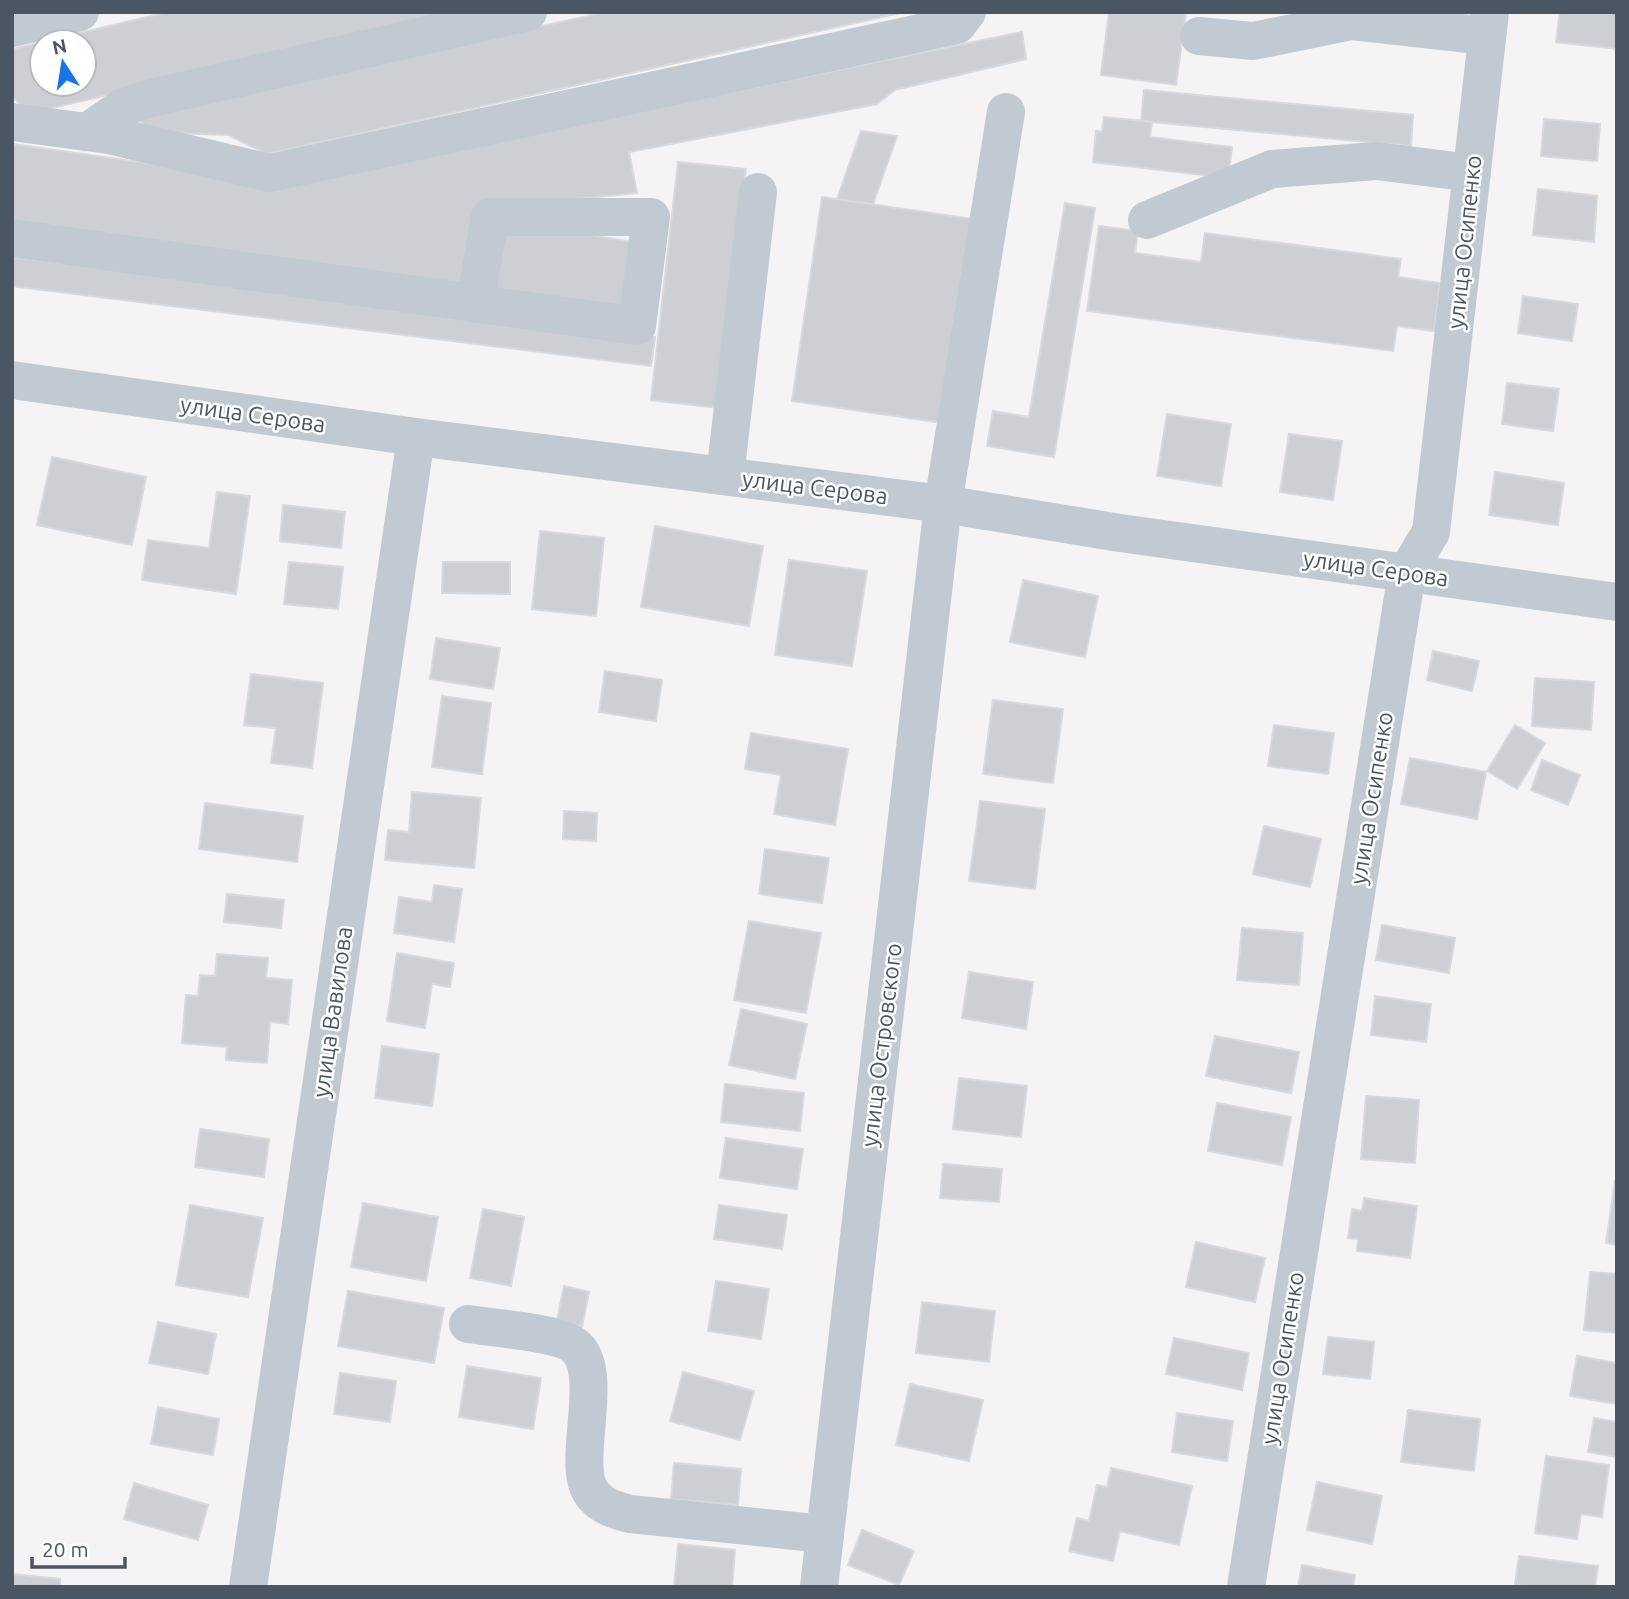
<svg xmlns="http://www.w3.org/2000/svg" width="1629" height="1599" viewBox="0 0 1629 1599" font-family="Ubuntu,sans-serif">
  <style>
    .building { fill: #cdcfd5; stroke: #d7d9de; stroke-width: 2; fill-rule: evenodd }
    .lines { fill: none; stroke-linecap: round; stroke-linejoin: round }
    .minor { stroke: #c1cad2; stroke-width: 38 }
    .labels { text-anchor: middle; dominant-baseline: central; stroke-width: 5; stroke-linejoin: round; paint-order: stroke }
    .street-label { font-size: 23px; fill: #4a5661; stroke: #fff }
  </style>
  <rect width="100%" height="100%" fill="#f5f3f3"/>
  <g class="building">
    <path d="M168 12H461L31 113 12 97V49ZM42 42H84V84H42Z"/>
    <path d="M606 12H905L267 154 228 135 171 133 144 127 138 115Z"/>
    <path d="M1109 12H1186L1176 85 1101 75Z"/>
    <path d="M1560 12H1617V49L1556 42Z"/>
    <path d="M1022 32 1026 59 895 90 877 104 629 152 637 193 483 208 466 287 12 222V144L216 173 262 189Z"/>
    <path d="M1144 90 1413 115 1411 146 1141 121Z"/>
    <path d="M1104 117 1152 122 1150 137 1232 147 1228 178 1093 162 1096 131 1102 132Z"/>
    <path d="M1544 119 1600 124 1597 161 1541 156Z"/>
    <path d="M861 131 897 136 873 204 837 199Z"/>
    <path d="M678 162 746 169 718 408 651 400Z"/>
    <path d="M1538 189 1597 196 1594 242 1533 235Z"/>
    <path d="M822 197 973 219 943 423 792 401Z"/>
    <path d="M1065 203 1095 208 1054 457 987 446 993 411 1029 417Z"/>
    <path d="M499 222 635 242 625 307 489 287Z"/>
    <path d="M1099 226 1138 231 1135 253 1201 262 1205 233 1401 259 1398 277 1440 283 1434 331 1397 326 1393 351 1087 311Z"/>
    <path d="M12 257 655 337 651 366 12 286Z"/>
    <path d="M1523 296 1578 304 1572 341 1518 333Z"/>
    <path d="M1507 383 1559 389 1553 431 1502 424Z"/>
    <path d="M1167 414 1231 424 1221 486 1157 476Z"/>
    <path d="M1289 434 1342 441 1333 500 1280 492Z"/>
    <path d="M52 457 146 477 132 545 37 525Z"/>
    <path d="M1495 472 1564 483 1558 525 1489 515Z"/>
    <path d="M217 492 250 496 236 594 142 580 148 540 209 548Z"/>
    <path d="M283 505 345 512 341 548 280 541Z"/>
    <path d="M655 526 763 546 749 626 641 607Z"/>
    <path d="M540 531 604 538 596 616 532 609Z"/>
    <path d="M789 560 867 571 852 666 775 655Z"/>
    <path d="M289 562 343 567 338 609 284 604Z"/>
    <path d="M443 562H510V594L442 593Z"/>
    <path d="M1023 580 1098 596 1085 657 1010 642Z"/>
    <path d="M436 638 500 648 493 689 430 679Z"/>
    <path d="M1433 651 1479 661 1472 691 1427 680Z"/>
    <path d="M605 671 662 680 656 721 599 712Z"/>
    <path d="M251 674 323 683 312 768 271 763 276 728 244 725Z"/>
    <path d="M1535 678 1594 682 1591 730 1532 726Z"/>
    <path d="M442 696 491 703 482 774 432 767Z"/>
    <path d="M993 700 1063 709 1053 783 983 774Z"/>
    <path d="M1274 725 1334 733 1328 774 1268 766Z"/>
    <path d="M1515 725 1545 743 1517 789 1487 771Z"/>
    <path d="M751 733 848 749 835 825 774 814 781 775 745 769Z"/>
    <path d="M1410 758 1486 772 1477 819 1401 804Z"/>
    <path d="M1542 760 1580 775 1568 805 1531 790Z"/>
    <path d="M412 792 481 798 474 868 385 860 388 830 409 832Z"/>
    <path d="M980 801 1045 809 1035 889 969 881Z"/>
    <path d="M205 803 303 816 297 862 199 849Z"/>
    <path d="M564 811 597 813 596 841 563 839Z"/>
    <path d="M1264 826 1321 839 1310 887 1253 874Z"/>
    <path d="M765 849 829 858 822 903 759 894Z"/>
    <path d="M434 885 462 889 454 942 394 933 399 897 432 902Z"/>
    <path d="M227 894 284 900 281 928 224 922Z"/>
    <path d="M749 921 821 933 806 1013 734 1000Z"/>
    <path d="M1382 925 1455 938 1449 973 1376 960Z"/>
    <path d="M1242 928 1303 933 1299 985 1237 980Z"/>
    <path d="M397 953 454 963 450 987 432 984 425 1028 387 1021Z"/>
    <path d="M217 954 268 958 266 978 292 980 288 1024 270 1022 267 1063 226 1060 227 1047 182 1043 186 995 198 996 200 975 215 976Z"/>
    <path d="M969 972 1033 982 1026 1029 962 1018Z"/>
    <path d="M1375 996 1431 1004 1426 1042 1371 1035Z"/>
    <path d="M741 1009 807 1024 795 1079 729 1065Z"/>
    <path d="M1215 1036 1299 1052 1291 1093 1206 1076Z"/>
    <path d="M382 1046 439 1054 432 1106 375 1098Z"/>
    <path d="M959 1078 1027 1086 1021 1137 953 1129Z"/>
    <path d="M725 1084 804 1093 800 1131 721 1122Z"/>
    <path d="M1366 1096 1419 1100 1415 1163 1361 1159Z"/>
    <path d="M1217 1103 1291 1117 1282 1165 1208 1151Z"/>
    <path d="M200 1129 269 1139 264 1177 195 1167Z"/>
    <path d="M726 1138 803 1149 797 1189 720 1178Z"/>
    <path d="M943 1164 1002 1169 999 1202 940 1198Z"/>
    <path d="M1615 1181H1617V1245L1606 1243Z"/>
    <path d="M1364 1198 1417 1206 1410 1258 1357 1251 1358 1239 1348 1238 1352 1209 1362 1211Z"/>
    <path d="M363 1203 438 1217 426 1281 351 1267Z"/>
    <path d="M190 1205 263 1218 248 1297 176 1285Z"/>
    <path d="M719 1205 787 1215 782 1249 714 1239Z"/>
    <path d="M483 1209 524 1217 511 1286 470 1278Z"/>
    <path d="M1196 1242 1265 1258 1255 1302 1186 1287Z"/>
    <path d="M1590 1272 1617 1274V1333L1584 1330Z"/>
    <path d="M716 1281 769 1289 761 1339 708 1331Z"/>
    <path d="M564 1286 589 1292 582 1326 557 1320Z"/>
    <path d="M348 1291 444 1308 434 1363 338 1346Z"/>
    <path d="M922 1302 995 1311 989 1362 916 1353Z"/>
    <path d="M158 1322 216 1334 208 1374 149 1363Z"/>
    <path d="M1328 1337 1374 1342 1370 1379 1323 1374Z"/>
    <path d="M1174 1338 1249 1353 1242 1390 1166 1374Z"/>
    <path d="M1577 1356 1617 1363V1404L1570 1396Z"/>
    <path d="M467 1366 541 1378 533 1429 459 1417Z"/>
    <path d="M683 1372 754 1391 740 1440 670 1421Z"/>
    <path d="M340 1373 396 1381 390 1422 334 1414Z"/>
    <path d="M910 1384 983 1400 969 1461 896 1445Z"/>
    <path d="M158 1407 219 1419 213 1455 151 1444Z"/>
    <path d="M1408 1410 1480 1419 1474 1471 1401 1462Z"/>
    <path d="M1177 1413 1233 1421 1227 1461 1172 1452Z"/>
    <path d="M1594 1418 1617 1422V1457L1588 1452Z"/>
    <path d="M1546 1456 1609 1465 1602 1517 1581 1514 1577 1539 1535 1533Z"/>
    <path d="M674 1463 741 1469 738 1505 671 1499Z"/>
    <path d="M1111 1468 1192 1486 1179 1545 1120 1531 1113 1561 1069 1551 1077 1518 1089 1521 1097 1485 1107 1487Z"/>
    <path d="M1317 1482 1382 1496 1372 1544 1307 1530Z"/>
    <path d="M134 1483 208 1505 198 1540 124 1519Z"/>
    <path d="M862 1530 914 1551 899 1585 848 1565Z"/>
    <path d="M678 1544 735 1550 732 1587H674Z"/>
    <path d="M1519 1556 1598 1566 1595 1587H1527L1515 1584Z"/>
    <path d="M1302 1565 1355 1575 1353 1587H1298Z"/>
    <path d="M12 1574 60 1579V1587H12Z"/>
  </g>
  <g class="lines">
    <g class="minor">
      <path d="M12 28 80 12"/>
      <path d="M1199 36 1253 41 1352 21 1487 36"/>
      <path d="M12 122 109 135 270 173 957 25 967 12"/>
      <path d="M87 132 123 107 151 98 528 12"/>
      <path d="M1147 220 1272 169 1376 161 1472 173"/>
      <path d="M12 238 637 326 651 217H490L475 304"/>
      <path d="M12 380 416 437 943 504 1120 533 1617 602"/>
      <path d="M725 476 758 192"/>
      <path d="M468 1324C494 1328 547 1332 569 1342 612 1363 567 1465 593 1495 603 1507 616 1510 630 1514L825 1534"/>
      <path d="M248 1587 416 437"/>
      <path d="M819 1587 943 504 1006 112"/>
      <path d="M1246 1587 1407 572 1431 532 1490 12"/>
    </g>
  </g>
  <g class="labels">
    <g class="street-label">
      <text transform="translate(1464 242) rotate(-84)">улица Осипенко</text>
      <text transform="translate(253 414) rotate(8)">улица Серова</text>
      <text transform="translate(815 487) rotate(7)">улица Серова</text>
      <text transform="translate(1376 568) rotate(8)">улица Серова</text>
      <text transform="translate(1371 798) rotate(-81)">улица Осипенко</text>
      <text transform="translate(332 1012) rotate(-82)">улица Вавилова</text>
      <text transform="translate(881 1045) rotate(-83)">улица Островского</text>
      <text transform="translate(1282 1358) rotate(-81)">улица Осипенко</text>
    </g>
  </g>
  <rect width="1629" height="1599" fill="none" stroke="#4a5661" stroke-width="28"/>
  <g transform="translate(63 63) rotate(348)"><circle r="33" fill="#ffffff" stroke="#b7bbc0" stroke-width="2"/>
  <path d="M0-5L12 26L0 18L-12 26Z" fill="#1a73e8"/>
  <text y="-10" font-size="19" font-weight="bold" text-anchor="middle" fill="#4a5661">N</text>
  </g>
  <path d="M32 1557v10h93v-10" fill="none" stroke="#4a5661" stroke-width="3.5"/>
  <text x="42" y="1557" font-size="21" fill="#4a5661" stroke="#ffffff" stroke-width="5" paint-order="stroke">20 m</text>
</svg>
